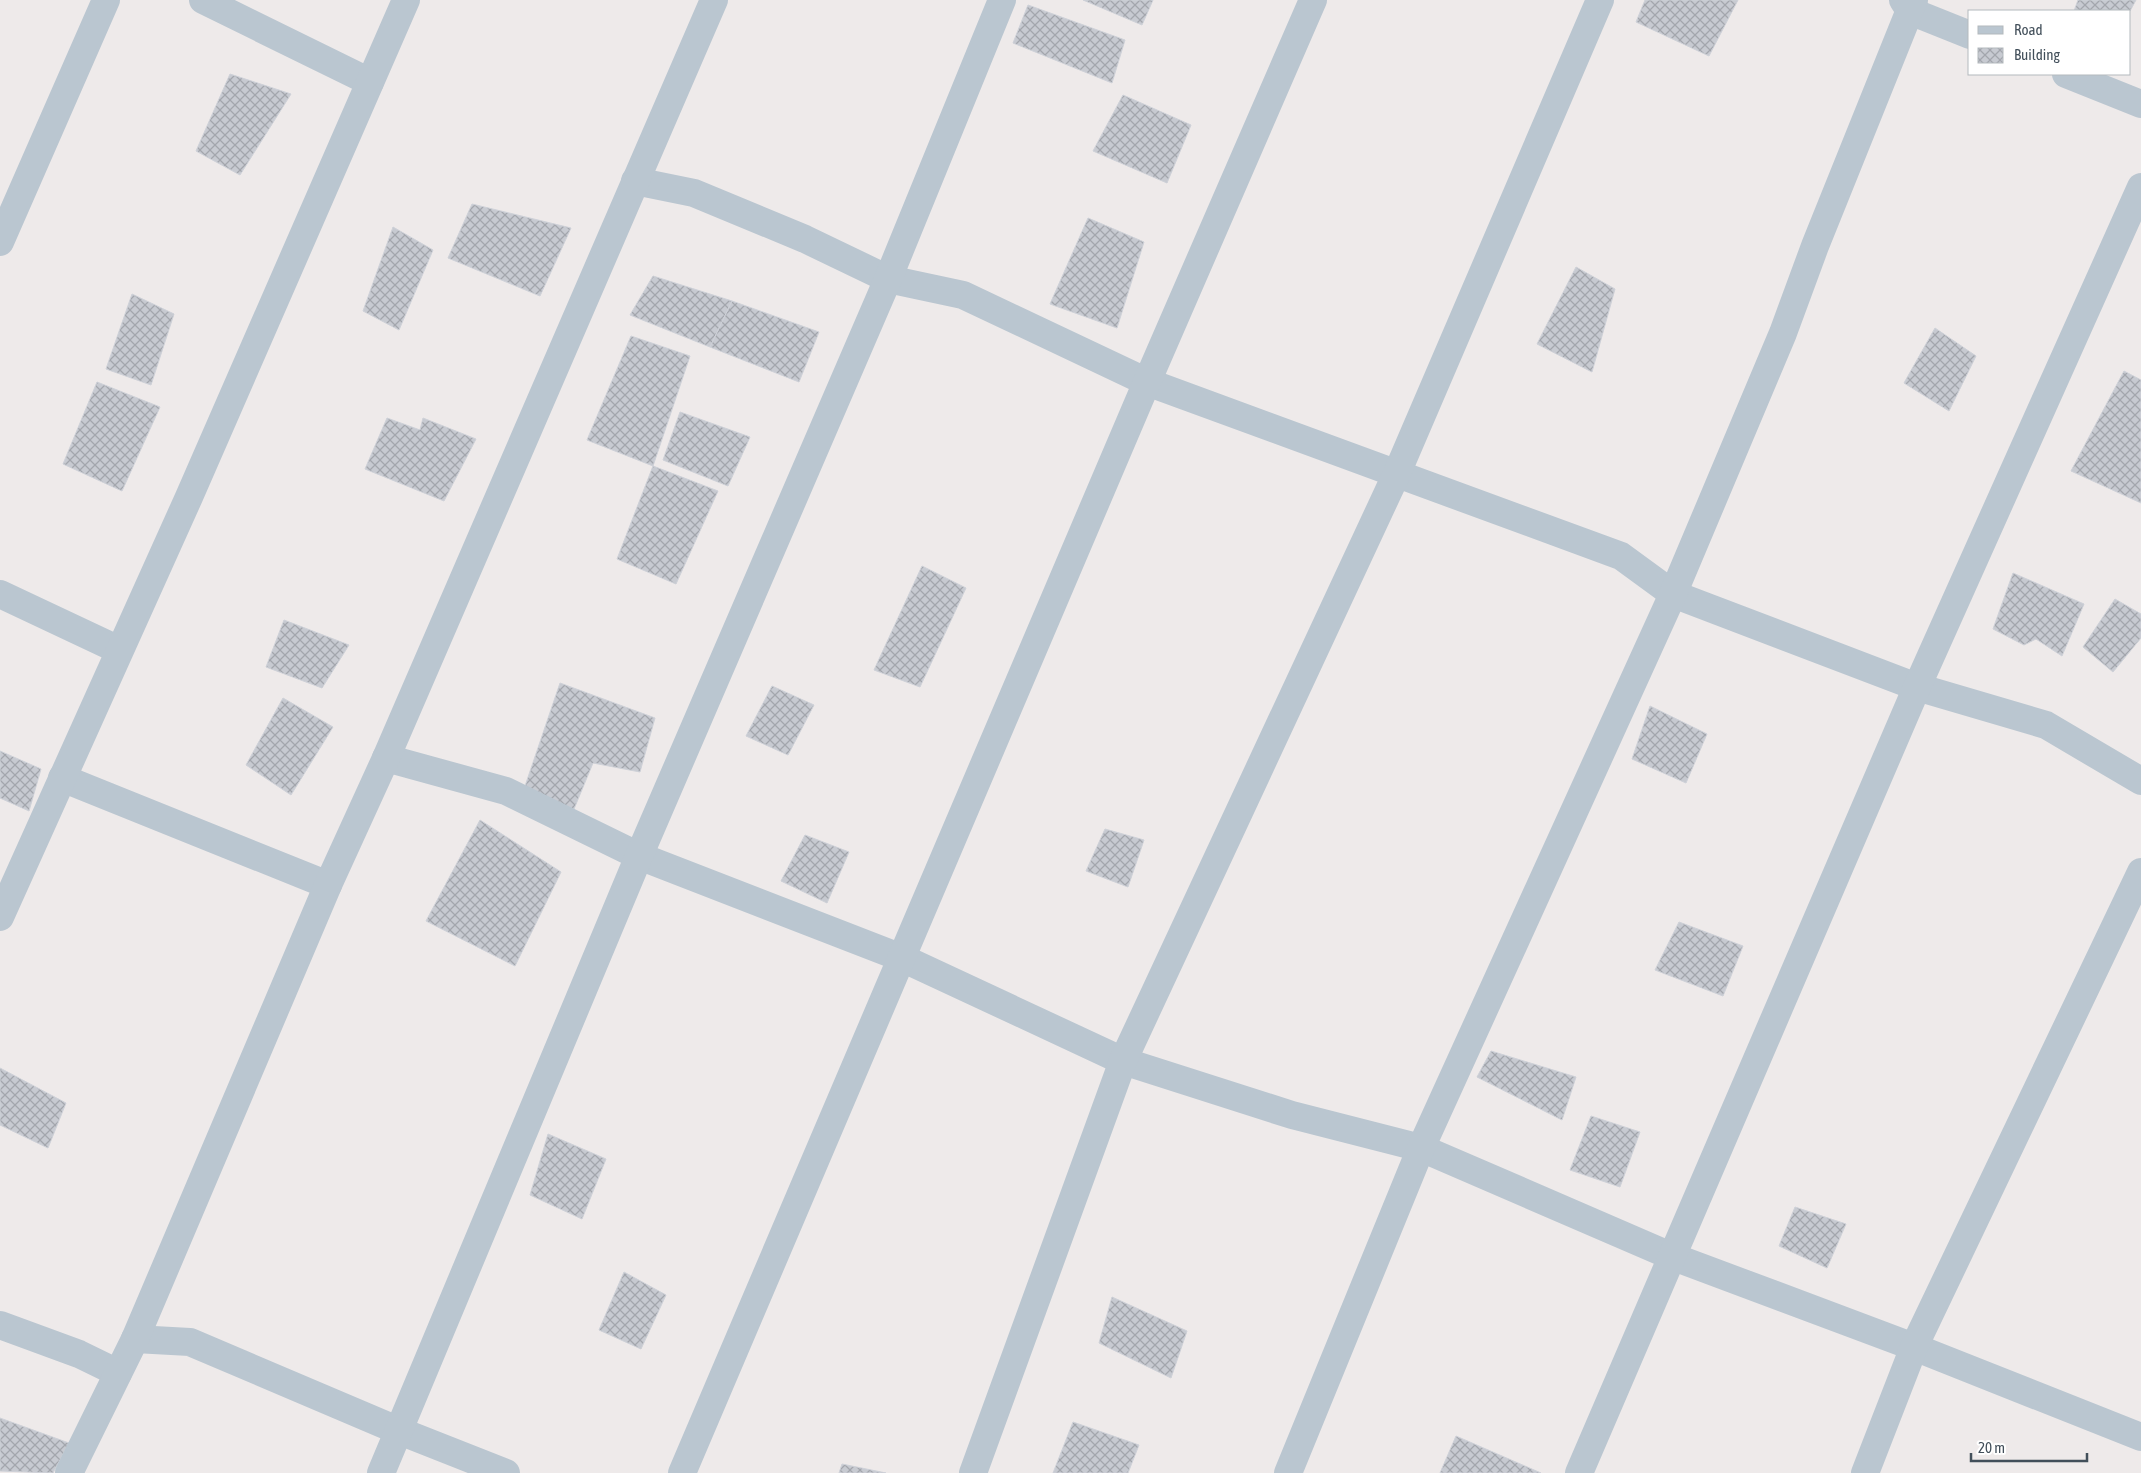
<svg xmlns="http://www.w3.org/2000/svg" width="2141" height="1473" viewBox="0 0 2141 1473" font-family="'Asap Condensed',sans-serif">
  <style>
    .building { fill: url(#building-cross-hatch); stroke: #ced1d8 }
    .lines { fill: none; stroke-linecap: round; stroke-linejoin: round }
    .minor { stroke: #bac6d0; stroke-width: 28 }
  </style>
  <defs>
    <pattern id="building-cross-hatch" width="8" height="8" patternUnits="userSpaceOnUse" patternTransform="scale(1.25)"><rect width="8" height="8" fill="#c7cad1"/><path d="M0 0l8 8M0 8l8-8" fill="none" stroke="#a3a6ad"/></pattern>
  </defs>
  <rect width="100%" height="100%" fill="#eeeaea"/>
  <g class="building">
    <path d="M1083 0H1153L1142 25Z"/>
    <path d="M1645 0H1738L1709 56 1636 22Z"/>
    <path d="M2078 0H2136L2130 11H2074Z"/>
    <path d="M1028 5 1125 40 1112 83 1013 43Z"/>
    <path d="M230 74 291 94 240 175 196 151Z"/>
    <path d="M1123 95 1191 125 1167 183 1093 151Z"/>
    <path d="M472 204 571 228 540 296 448 258Z"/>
    <path d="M1088 218 1144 242 1117 328 1050 304Z"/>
    <path d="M393 227 433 250 399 330 363 311Z"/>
    <path d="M1576 267 1615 289 1592 372 1537 344Z"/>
    <path d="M653 276 732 301 710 347 630 315Z"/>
    <path d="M132 294 174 314 151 385 106 369Z"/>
    <path d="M732 301 819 332 799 382 710 347Z"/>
    <path d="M1935 328 1976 356 1949 411 1904 383Z"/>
    <path d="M631 336 690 356 653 466 587 440Z"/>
    <path d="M2124 371 2141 380V503L2071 471Z"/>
    <path d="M97 382 160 407 122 491 63 464Z"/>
    <path d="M680 412 750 437 728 486 663 460Z"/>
    <path d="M387 418 420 430 423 418 476 439 444 501 365 469Z"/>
    <path d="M653 466 718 491 676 584 617 559Z"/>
    <path d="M922 566 966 588 920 687 874 670Z"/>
    <path d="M2013 573 2084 604 2062 656 2036 639 2024 645 1993 629Z"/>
    <path d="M2115 599 2141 614V638L2113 672 2083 647Z"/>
    <path d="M284 620 349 645 322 688 266 667Z"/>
    <path d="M560 683 655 718 640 772 593 763 574 809 524 789Z"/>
    <path d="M772 686 814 705 788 755 746 736Z"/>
    <path d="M283 698 333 727 291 795 246 765Z"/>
    <path d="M1650 706 1707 734 1686 783 1632 759Z"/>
    <path d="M0 751 41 769 29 811 0 798Z"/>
    <path d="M480 820 561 872 515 966 426 921Z"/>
    <path d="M1105 829 1144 840 1128 887 1086 871Z"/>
    <path d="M805 835 849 852 827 903 781 881Z"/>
    <path d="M1679 922 1743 946 1723 996 1655 970Z"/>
    <path d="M1491 1051 1576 1077 1562 1120 1477 1077Z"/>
    <path d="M0 1068 66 1103 48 1148 0 1125Z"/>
    <path d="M1591 1116 1640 1132 1620 1187 1570 1170Z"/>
    <path d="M548 1134 606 1159 582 1219 530 1195Z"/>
    <path d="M1795 1207 1846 1224 1827 1268 1779 1246Z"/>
    <path d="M624 1272 666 1295 641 1349 599 1330Z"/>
    <path d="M1112 1297 1187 1331 1171 1378 1099 1343Z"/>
    <path d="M0 1418 69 1443 53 1473 0 1471Z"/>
    <path d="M1073 1422 1139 1445 1128 1473H1053Z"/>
    <path d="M1456 1436 1541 1473H1440Z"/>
    <path d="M842 1464 886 1473H839Z"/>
  </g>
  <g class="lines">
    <g class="minor">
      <path d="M203 0 370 82"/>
      <path d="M1903 0 1910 11 1970 35"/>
      <path d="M2066 74 2141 104"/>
      <path d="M635 181 694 193 805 239 888 279 963 295 1147 382 1621 556 1673 594 1917 687 2046 725 2141 781"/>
      <path d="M0 242 106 0"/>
      <path d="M0 594 119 650"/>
      <path d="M386 758 506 791 639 856 902 958 1123 1061 1292 1115 1421 1148 1671 1256 1914 1347 2141 1437"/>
      <path d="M62 778 328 885"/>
      <path d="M0 917 189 497 406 0"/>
      <path d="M0 1325 79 1354 118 1373"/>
      <path d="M135 1339 190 1342 397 1430 506 1473"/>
      <path d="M69 1473 135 1339 328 885 386 758 714 0"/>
      <path d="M381 1473 639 856 888 279 1002 0"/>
      <path d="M682 1473 1147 382 1313 0"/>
      <path d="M973 1473 1123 1061 1397 473 1600 0"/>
      <path d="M1288 1473 1421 1148 1673 594 1783 333 1815 246 1914 0"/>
      <path d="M1579 1473 1917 687 2141 187"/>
      <path d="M1865 1473 1914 1347 2141 872"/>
    </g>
  </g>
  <rect x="1968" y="10" width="162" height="65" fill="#ffffff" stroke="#b3b9bd"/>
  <rect x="1978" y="26" width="25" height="8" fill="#bac6d0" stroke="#b3b9bd"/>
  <text x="2014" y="35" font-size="15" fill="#424f5a">Road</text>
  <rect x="1978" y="48" width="25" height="15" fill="url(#building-cross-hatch)" stroke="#b3b9bd"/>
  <text x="2014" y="60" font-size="15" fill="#424f5a">Building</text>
  <path d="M1971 1453v8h116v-8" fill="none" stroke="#424f5a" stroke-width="2.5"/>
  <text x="1978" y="1453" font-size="15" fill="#424f5a" stroke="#ffffff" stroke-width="4" paint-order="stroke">20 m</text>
</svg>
